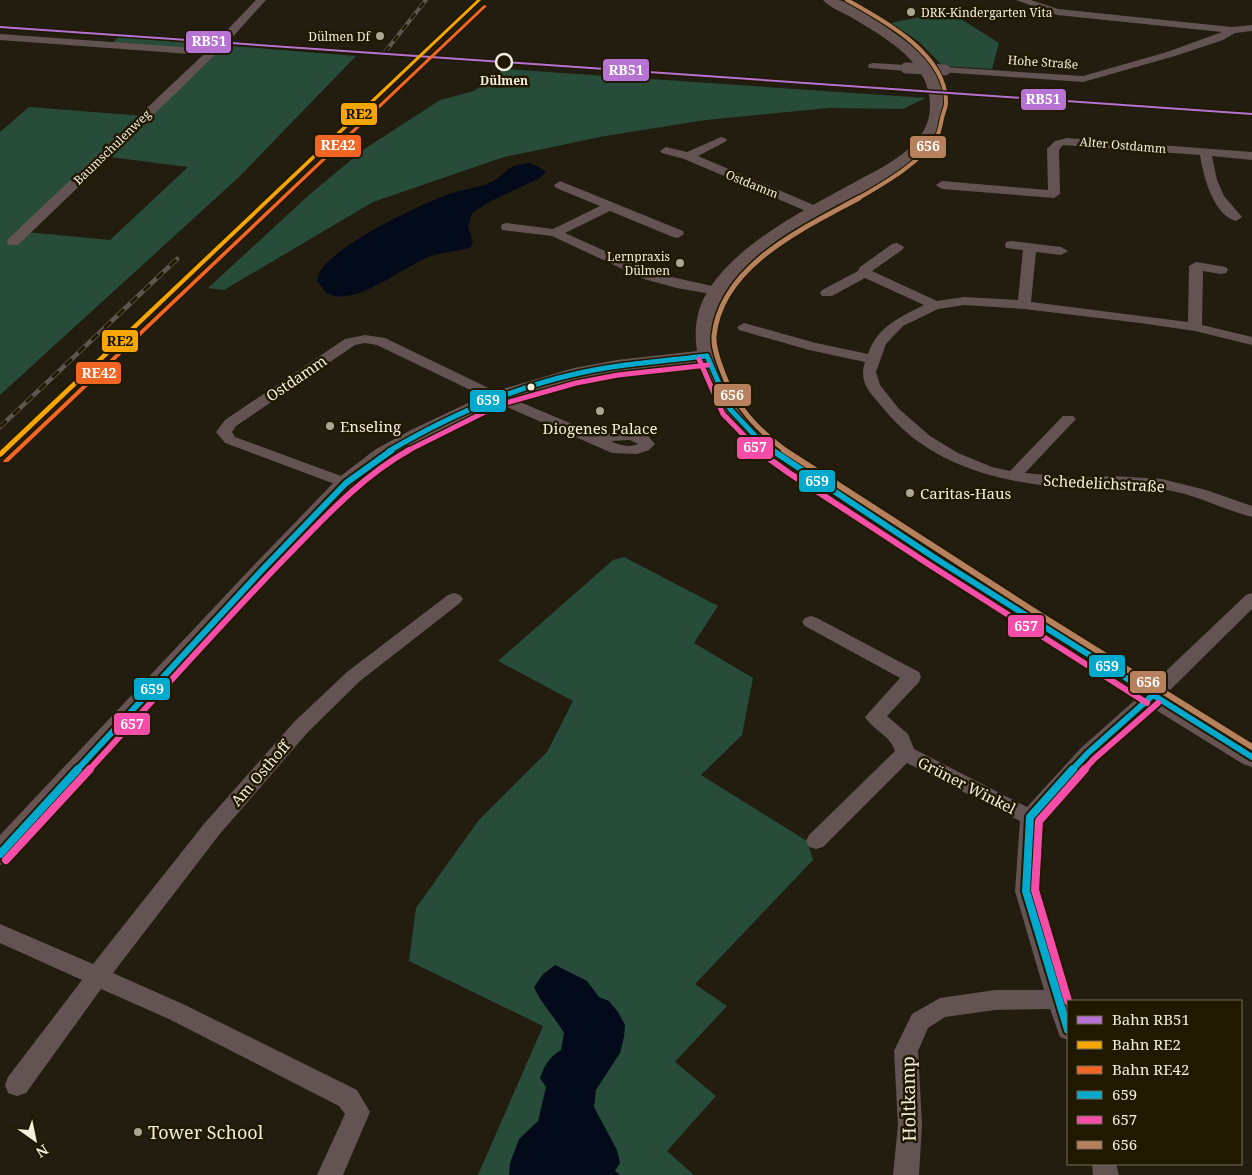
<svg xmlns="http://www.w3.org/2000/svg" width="1252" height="1175" viewBox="0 0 1252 1175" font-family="'Noto Serif',serif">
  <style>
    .green { fill: #284c3a; fill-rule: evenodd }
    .water { fill: #030b1b }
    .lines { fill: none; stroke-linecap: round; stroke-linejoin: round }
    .street { fill: #635453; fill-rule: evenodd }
    .secondary { fill: #655452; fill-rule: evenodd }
    .rail-far1-casing { stroke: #5f564f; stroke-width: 4 }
    .rail-casing { stroke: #5f564f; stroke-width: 4.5 }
    .rail-far1 { stroke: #201900; stroke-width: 2.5; stroke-dasharray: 7; stroke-linecap: butt }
    .rail { stroke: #201900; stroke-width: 3; stroke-dasharray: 9; stroke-linecap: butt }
    .street-bridge { stroke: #635453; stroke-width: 11 }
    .bus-1-far2-casing { stroke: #201900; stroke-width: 8 }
    .bus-1-far1-casing { stroke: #201900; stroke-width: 10 }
    .bus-1-casing { stroke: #201900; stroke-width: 12 }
    .bus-2-far2-casing { stroke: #201900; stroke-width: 8 }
    .bus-2-far1-casing { stroke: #201900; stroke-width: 10 }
    .bus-2-casing { stroke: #201900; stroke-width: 12 }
    .bus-3-far2-casing { stroke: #201900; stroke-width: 6 }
    .bus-3-far1-casing { stroke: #201900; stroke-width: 8 }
    .bus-3-casing { stroke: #201900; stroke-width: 10 }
    .bus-1-far2 { stroke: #00a9ce; stroke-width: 5 }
    .bus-1-far1 { stroke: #00a9ce; stroke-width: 6 }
    .bus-1 { stroke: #00a9ce; stroke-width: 8 }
    .bus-2-far2 { stroke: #f54da8; stroke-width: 5 }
    .bus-2-far1 { stroke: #f54da8; stroke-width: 6 }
    .bus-2 { stroke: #f54da8; stroke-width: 8 }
    .bus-3-far2 { stroke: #b6815c; stroke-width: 4 }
    .bus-3-far1 { stroke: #b6815c; stroke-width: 5 }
    .bus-3 { stroke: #b6815c; stroke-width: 6 }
    .rail-1-casing { stroke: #201900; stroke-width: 3 }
    .rail-2-casing { stroke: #201900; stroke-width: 3 }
    .rail-3-casing { stroke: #201900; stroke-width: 3 }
    .rail-1 { fill: #b673d3; fill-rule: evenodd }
    .rail-2 { fill: #f7a600; fill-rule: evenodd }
    .rail-3 { fill: #f26522; fill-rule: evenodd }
    .poi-dot { fill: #aaa595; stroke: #201900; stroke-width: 2 }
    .stop-dot { fill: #201900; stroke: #f3eede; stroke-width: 2.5 }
    .bus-dot { fill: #f3eede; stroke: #201900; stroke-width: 2 }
    .labels { text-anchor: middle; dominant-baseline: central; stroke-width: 5; stroke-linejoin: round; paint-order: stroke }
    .far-poi-label { font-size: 12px; fill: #f3eede; stroke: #201900; text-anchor: end }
    .far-street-label { font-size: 12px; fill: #f3eede; stroke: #201900 }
    .far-stop-label { font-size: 12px; font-weight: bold; fill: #f3eede; stroke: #201900 }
    .street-label { font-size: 15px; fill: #f3eede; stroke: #201900 }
    .poi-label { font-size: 15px; fill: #f3eede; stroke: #201900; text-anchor: start }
    .near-street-label { font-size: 18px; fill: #f3eede; stroke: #201900 }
    .near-poi-label { font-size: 18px; fill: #f3eede; stroke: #201900; text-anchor: start }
    .line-badge { stroke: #201900; stroke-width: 2 }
    .badge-label { font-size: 14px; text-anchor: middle; font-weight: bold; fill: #fff }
    .pale-badge-label { font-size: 14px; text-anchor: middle; font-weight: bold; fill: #111 }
  </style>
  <rect width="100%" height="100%" fill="#221d0e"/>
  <g class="green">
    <path d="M948 11 999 43 992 69 943 66 918 41 891 23Z"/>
    <path d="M118 37 356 56 239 177 0 395V132L29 107 145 116 210 52 111 45ZM102 156 188 167 110 240 26 232Z"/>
    <path d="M504 69 926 98 903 109 829 108 706 120 605 136 504 157 373 202 224 290 208 288 309 195 363 150 440 100 474 91Z"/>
    <path d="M624 557 718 606 694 643 753 678 742 735 701 775 807 841 813 860 695 984 727 1006 675 1062 716 1096 667 1151 694 1175H478L543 1026 409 961 416 908 478 821 547 752 573 701 498 661 613 560Z"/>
  </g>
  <g class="water">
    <path d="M529 163 539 167 546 172 540 178 491 201 472 213 468 227 473 241 471 247C457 252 440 252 426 258 404 267 351 309 327 293 323 290 320 284 317 281 318 276 320 271 323 267 347 239 417 206 452 193 464 189 478 188 489 183 509 174 504 165 529 163Z"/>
    <path d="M555 965 587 981 599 997 609 1001 618 1012 625 1025 624 1037 620 1053 596 1090 594 1107 617 1150 620 1163 615 1171 620 1175H509L510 1163 519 1139 538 1121 546 1087 540 1078C544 1066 549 1057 561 1050L564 1033C555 1017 541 1004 534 987L543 974Z"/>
  </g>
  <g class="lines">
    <g class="street">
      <path d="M256 0H266L229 41 174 95 18 245H8L7 242 8 239 203 55 0 40V34L209 49Z"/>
      <path d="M1016 0H1031L1058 9 1232 27 1252 25V31L1235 33 1223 40 1175 56 1083 82 941 72 940 70 945 67 1083 76 1167 52 1222 32 1057 15Z"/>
      <path d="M873 63 906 65 911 68 906 71 869 68 868 66 869 64Z"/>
      <path d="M721 137 725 138 727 140 725 142 698 156 821 208 823 211 821 214H813L684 159 662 153 660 151 666 147 687 152Z"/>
      <path d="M1067 138 1252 152V160L1212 156 1217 180 1224 196 1242 217 1236 221C1213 215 1203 175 1200 155L1063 145 1059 150 1060 194 1054 198 942 189 936 185 942 181 1048 190 1047 149 1055 141Z"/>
      <path d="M560 181 683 231 684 234 678 238 673 237 610 211 565 233 654 273 721 288 723 291 716 295 677 288 644 279 552 236 502 230 501 227 502 224 507 223 553 229 600 206 556 188 554 185Z"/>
      <path d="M1011 241 1061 247 1068 251 1061 255 1036 252 1031 302 1188 322 1189 266 1196 262 1226 267 1228 270 1226 273 1221 274 1203 271 1202 325 1252 337V345L1195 331 1140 323 1024 309 964 305 938 309 903 326 886 344 876 372 880 385 899 409 930 436 958 453 992 467 1010 471 1063 416H1073L1076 419 1073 422 1025 473 1075 478 1113 476 1162 479 1206 490 1252 506V517C1221 509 1193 493 1161 489 1145 487 1128 486 1112 486 1099 486 1086 488 1074 488 1003 484 929 466 883 408 871 393 858 383 865 362L809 350 739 330 737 327 744 323 816 343 868 354C877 327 900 317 924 305L865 278 832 296H822L820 293 822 290 858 271 860 267 892 244 897 243 904 247 902 250 872 271 937 301 964 297 1018 300 1023 250 1006 248 1005 245 1006 242Z"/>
      <path d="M365 335 385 338 501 394 596 434 630 431 648 436 655 444 649 450 637 454 612 453 491 400 377 345 365 343 355 345 236 426 232 432 235 437 352 480 354 483 352 486H340L225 443 216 432 225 420 345 339ZM630 440 638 444C628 448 620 445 611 441Z"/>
      <path d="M454 593 460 595 463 599 460 603 360 681 308 732 219 835 113 973 185 1005 357 1090 370 1112 343 1175H317L345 1114 339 1106 169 1019 101 989 26 1093 17 1096 8 1093 5 1085 8 1077 82 980 0 943V924L93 964 204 824 294 722 347 672 448 595Z"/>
      <path d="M1252 593V609L1159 701 1095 758 1040 819 1037 891 1070 999 1071 1001H1068V1040L1060 1037 1050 1009 995 1010 945 1017 928 1028 918 1051 922 1125 919 1175H893L898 1125 894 1051 912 1014 940 998 995 990H1044L1015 891 1020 821 907 763 823 847 816 849 809 847 806 841 809 835 895 751C890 735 874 731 865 717L900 678 805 626 802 622 805 618 811 616 817 618 919 672 921 677 919 682 887 716 908 734 914 749 1027 807 1081 748 1145 691 1246 595Z"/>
      <path d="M1092 1164H1116L1119 1175H1093Z"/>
    </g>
    <path class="secondary" d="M823 0C828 0 834 0 839 0 853 3 900 36 912 46 926 58 939 74 943 93 958 154 870 186 828 211 796 230 740 263 723 297 714 315 714 337 717 356L739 407 767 437 802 461 946 555 1252 744V767L1243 764 1143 702 786 471 753 445 723 413 700 363 617 372 577 379 503 401 425 438 392 459 354 488 270 575 10 862 0 865V835L254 565 338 478 376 449 411 430 489 393 574 368 617 360 697 351C694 333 696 312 705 296 733 245 806 209 855 182 879 169 910 155 924 130 933 114 931 94 924 79 910 50 875 32 849 16 841 12 829 7 823 0Z"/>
    <defs>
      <path id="rail-far1" d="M385 52 426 0"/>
      <path id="rail" d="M0 427 177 259"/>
    </defs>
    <use href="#rail-far1" class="rail-far1-casing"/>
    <use href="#rail" class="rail-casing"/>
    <use href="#rail-far1" class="rail-far1"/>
    <use href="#rail" class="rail"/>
    <path class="street-bridge" d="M906 68 945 70"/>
    <defs>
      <g id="bus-1-far2">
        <path d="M707 356 730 409 760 441 773 451"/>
        <path d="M389 451C447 417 509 389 575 374 618 364 663 361 707 356"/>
      </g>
      <g id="bus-1-far1">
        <path d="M772 450 938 560 1252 757"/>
        <path d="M77 770 262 570 346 483 392 450"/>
        <path d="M1072 770 1088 753 1152 696"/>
      </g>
      <g id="bus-1">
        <path d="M0 854 78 769"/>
        <path d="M1068 1030 1026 891 1030 817 1073 769"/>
      </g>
      <g id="bus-2-far2">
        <path d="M699 359 723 414 759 451"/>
        <path d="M407 451 499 405 576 383 618 375 708 365"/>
      </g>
      <g id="bus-2-far1">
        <path d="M757 450 789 473 933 567 1147 703"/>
        <path d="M89 770C155 699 219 626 287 556 325 517 361 477 409 450"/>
        <path d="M1084 770 1094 759 1158 703"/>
      </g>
      <g id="bus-2">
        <path d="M6 860 90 769"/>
        <path d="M1068 1001 1035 890 1039 821 1085 769"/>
      </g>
      <path id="bus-3-far2" d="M847 0C883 20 947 54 946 103 946 108 943 113 942 118 941 123 940 131 937 136 922 162 883 184 857 199"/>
      <path id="bus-3-far1" d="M786 451C757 430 735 406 723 373 719 362 713 348 714 336 721 265 804 228 859 198"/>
      <path id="bus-3" d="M784 450 1040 615 1252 747"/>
    </defs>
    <use href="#bus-1-far2" class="bus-1-far2-casing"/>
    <use href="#bus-1-far1" class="bus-1-far1-casing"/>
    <use href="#bus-1" class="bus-1-casing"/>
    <use href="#bus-2-far2" class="bus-2-far2-casing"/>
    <use href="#bus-2-far1" class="bus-2-far1-casing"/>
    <use href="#bus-2" class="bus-2-casing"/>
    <use href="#bus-3-far2" class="bus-3-far2-casing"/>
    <use href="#bus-3-far1" class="bus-3-far1-casing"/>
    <use href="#bus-3" class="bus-3-casing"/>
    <use href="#bus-1-far2" class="bus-1-far2"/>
    <use href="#bus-1-far1" class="bus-1-far1"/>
    <use href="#bus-1" class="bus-1"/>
    <use href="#bus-2-far2" class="bus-2-far2"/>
    <use href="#bus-2-far1" class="bus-2-far1"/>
    <use href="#bus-2" class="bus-2"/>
    <use href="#bus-3-far2" class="bus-3-far2"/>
    <use href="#bus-3-far1" class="bus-3-far1"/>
    <use href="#bus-3" class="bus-3"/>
    <defs>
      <path id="rail-1" d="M0 26 1252 113V115L0 28Z"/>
      <path id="rail-2" d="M477 0H481L2 456 0 457V451Z"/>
      <path id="rail-3" d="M484 5 487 6 8 462H4L3 461 4 460Z"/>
    </defs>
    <use href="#rail-1" class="rail-1-casing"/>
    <use href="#rail-2" class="rail-2-casing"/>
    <use href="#rail-3" class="rail-3-casing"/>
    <use href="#rail-1" class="rail-1"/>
    <use href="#rail-2" class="rail-2"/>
    <use href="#rail-3" class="rail-3"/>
  </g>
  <g class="poi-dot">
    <circle cx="911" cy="12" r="5"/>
    <circle cx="380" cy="36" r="5"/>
    <circle cx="680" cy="263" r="5"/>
    <circle cx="600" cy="411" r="5"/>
    <circle cx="330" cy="426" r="5"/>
    <circle cx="910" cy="493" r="5"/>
    <circle cx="138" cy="1132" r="5"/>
  </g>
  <circle class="stop-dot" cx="504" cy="62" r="8"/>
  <circle class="bus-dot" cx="531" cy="387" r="4.5"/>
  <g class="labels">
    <g class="far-poi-label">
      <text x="921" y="12" text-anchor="start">DRK-Kindergarten Vita</text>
      <text x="370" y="36">Dülmen Df</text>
      <text x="670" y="256">Lernpraxis<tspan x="670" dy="14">Dülmen</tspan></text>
    </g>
    <g class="far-street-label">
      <text transform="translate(1043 62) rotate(4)">Hohe Straße</text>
      <text transform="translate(1123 145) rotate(5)">Alter Ostdamm</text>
      <text transform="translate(112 147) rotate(-44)">Baumschulenweg</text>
      <text transform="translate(752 184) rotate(22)">Ostdamm</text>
    </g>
    <g class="far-stop-label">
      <text x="504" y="80">Dülmen</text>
    </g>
    <g class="street-label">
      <text transform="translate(296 378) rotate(-34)">Ostdamm</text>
      <text transform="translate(1104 483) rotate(3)">Schedelichstraße</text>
      <text transform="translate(260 773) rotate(-49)">Am Osthoff</text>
      <text transform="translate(967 785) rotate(27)">Grüner Winkel</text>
    </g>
    <g class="poi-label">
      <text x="340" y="426">Enseling</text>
      <text x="600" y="428" text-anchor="middle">Diogenes Palace</text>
      <text x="920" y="493">Caritas-Haus</text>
    </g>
    <g class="near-street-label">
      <text transform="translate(908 1099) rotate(-91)">Holtkamp</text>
    </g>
    <g class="near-poi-label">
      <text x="148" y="1132">Tower School</text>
    </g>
  </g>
  <g class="line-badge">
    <rect x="185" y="30" width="47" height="24" rx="5" fill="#b673d3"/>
    <rect x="602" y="58" width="48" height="24" rx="5" fill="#b673d3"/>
    <rect x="1020" y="88" width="47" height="23" rx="5" fill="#b673d3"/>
    <rect x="340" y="102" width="38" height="24" rx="5" fill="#f7a600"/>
    <rect x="314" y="134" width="48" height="24" rx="5" fill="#f26522"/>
    <rect x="909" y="135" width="38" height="24" rx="5" fill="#b6815c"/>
    <rect x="101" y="329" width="38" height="24" rx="5" fill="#f7a600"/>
    <rect x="75" y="361" width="47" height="24" rx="5" fill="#f26522"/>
    <rect x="713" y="383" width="39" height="24" rx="5" fill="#b6815c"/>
    <rect x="469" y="389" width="38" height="24" rx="5" fill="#00a9ce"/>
    <rect x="736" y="436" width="38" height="24" rx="5" fill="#f54da8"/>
    <rect x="798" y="469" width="38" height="24" rx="5" fill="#00a9ce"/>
    <rect x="1007" y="614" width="38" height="24" rx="5" fill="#f54da8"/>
    <rect x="1088" y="654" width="38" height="24" rx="5" fill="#00a9ce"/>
    <rect x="1129" y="670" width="38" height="24" rx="5" fill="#b6815c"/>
    <rect x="133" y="677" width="38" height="24" rx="5" fill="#00a9ce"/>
    <rect x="113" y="712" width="38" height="24" rx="5" fill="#f54da8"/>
  </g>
  <g class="badge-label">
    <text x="209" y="46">RB51</text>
    <text x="626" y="75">RB51</text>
    <text x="1043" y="104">RB51</text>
    <text x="338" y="150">RE42</text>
    <text x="928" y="151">656</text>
    <text x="99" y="378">RE42</text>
    <text x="732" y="400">656</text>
    <text x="488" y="405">659</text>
    <text x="755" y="452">657</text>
    <text x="817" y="486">659</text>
    <text x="1026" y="631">657</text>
    <text x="1107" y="671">659</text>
    <text x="1148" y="687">656</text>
    <text x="152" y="694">659</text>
    <text x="132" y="729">657</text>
  </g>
  <g class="pale-badge-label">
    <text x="359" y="119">RE2</text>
    <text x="120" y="346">RE2</text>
  </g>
  <rect x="1067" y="1000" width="175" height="165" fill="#201900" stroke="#746e59"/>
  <rect x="1077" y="1016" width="25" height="8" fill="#b673d3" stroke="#746e59"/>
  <text x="1112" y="1025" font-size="15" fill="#f3eede">Bahn RB51</text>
  <rect x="1077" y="1041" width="25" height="8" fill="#f7a600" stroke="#746e59"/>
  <text x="1112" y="1050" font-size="15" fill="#f3eede">Bahn RE2</text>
  <rect x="1077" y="1066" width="25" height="8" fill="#f26522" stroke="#746e59"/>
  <text x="1112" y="1075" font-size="15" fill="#f3eede">Bahn RE42</text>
  <rect x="1077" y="1091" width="25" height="8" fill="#00a9ce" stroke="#746e59"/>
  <text x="1112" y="1100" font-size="15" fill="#f3eede">659</text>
  <rect x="1077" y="1116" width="25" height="8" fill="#f54da8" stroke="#746e59"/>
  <text x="1112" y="1125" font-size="15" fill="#f3eede">657</text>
  <rect x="1077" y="1141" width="25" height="8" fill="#b6815c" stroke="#746e59"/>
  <text x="1112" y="1150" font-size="15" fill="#f3eede">656</text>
  <g transform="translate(35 1140) rotate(147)" stroke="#201900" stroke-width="4" paint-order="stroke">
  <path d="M0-4L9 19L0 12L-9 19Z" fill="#f3eede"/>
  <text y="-8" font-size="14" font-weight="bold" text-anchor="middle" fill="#f3eede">N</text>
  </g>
</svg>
